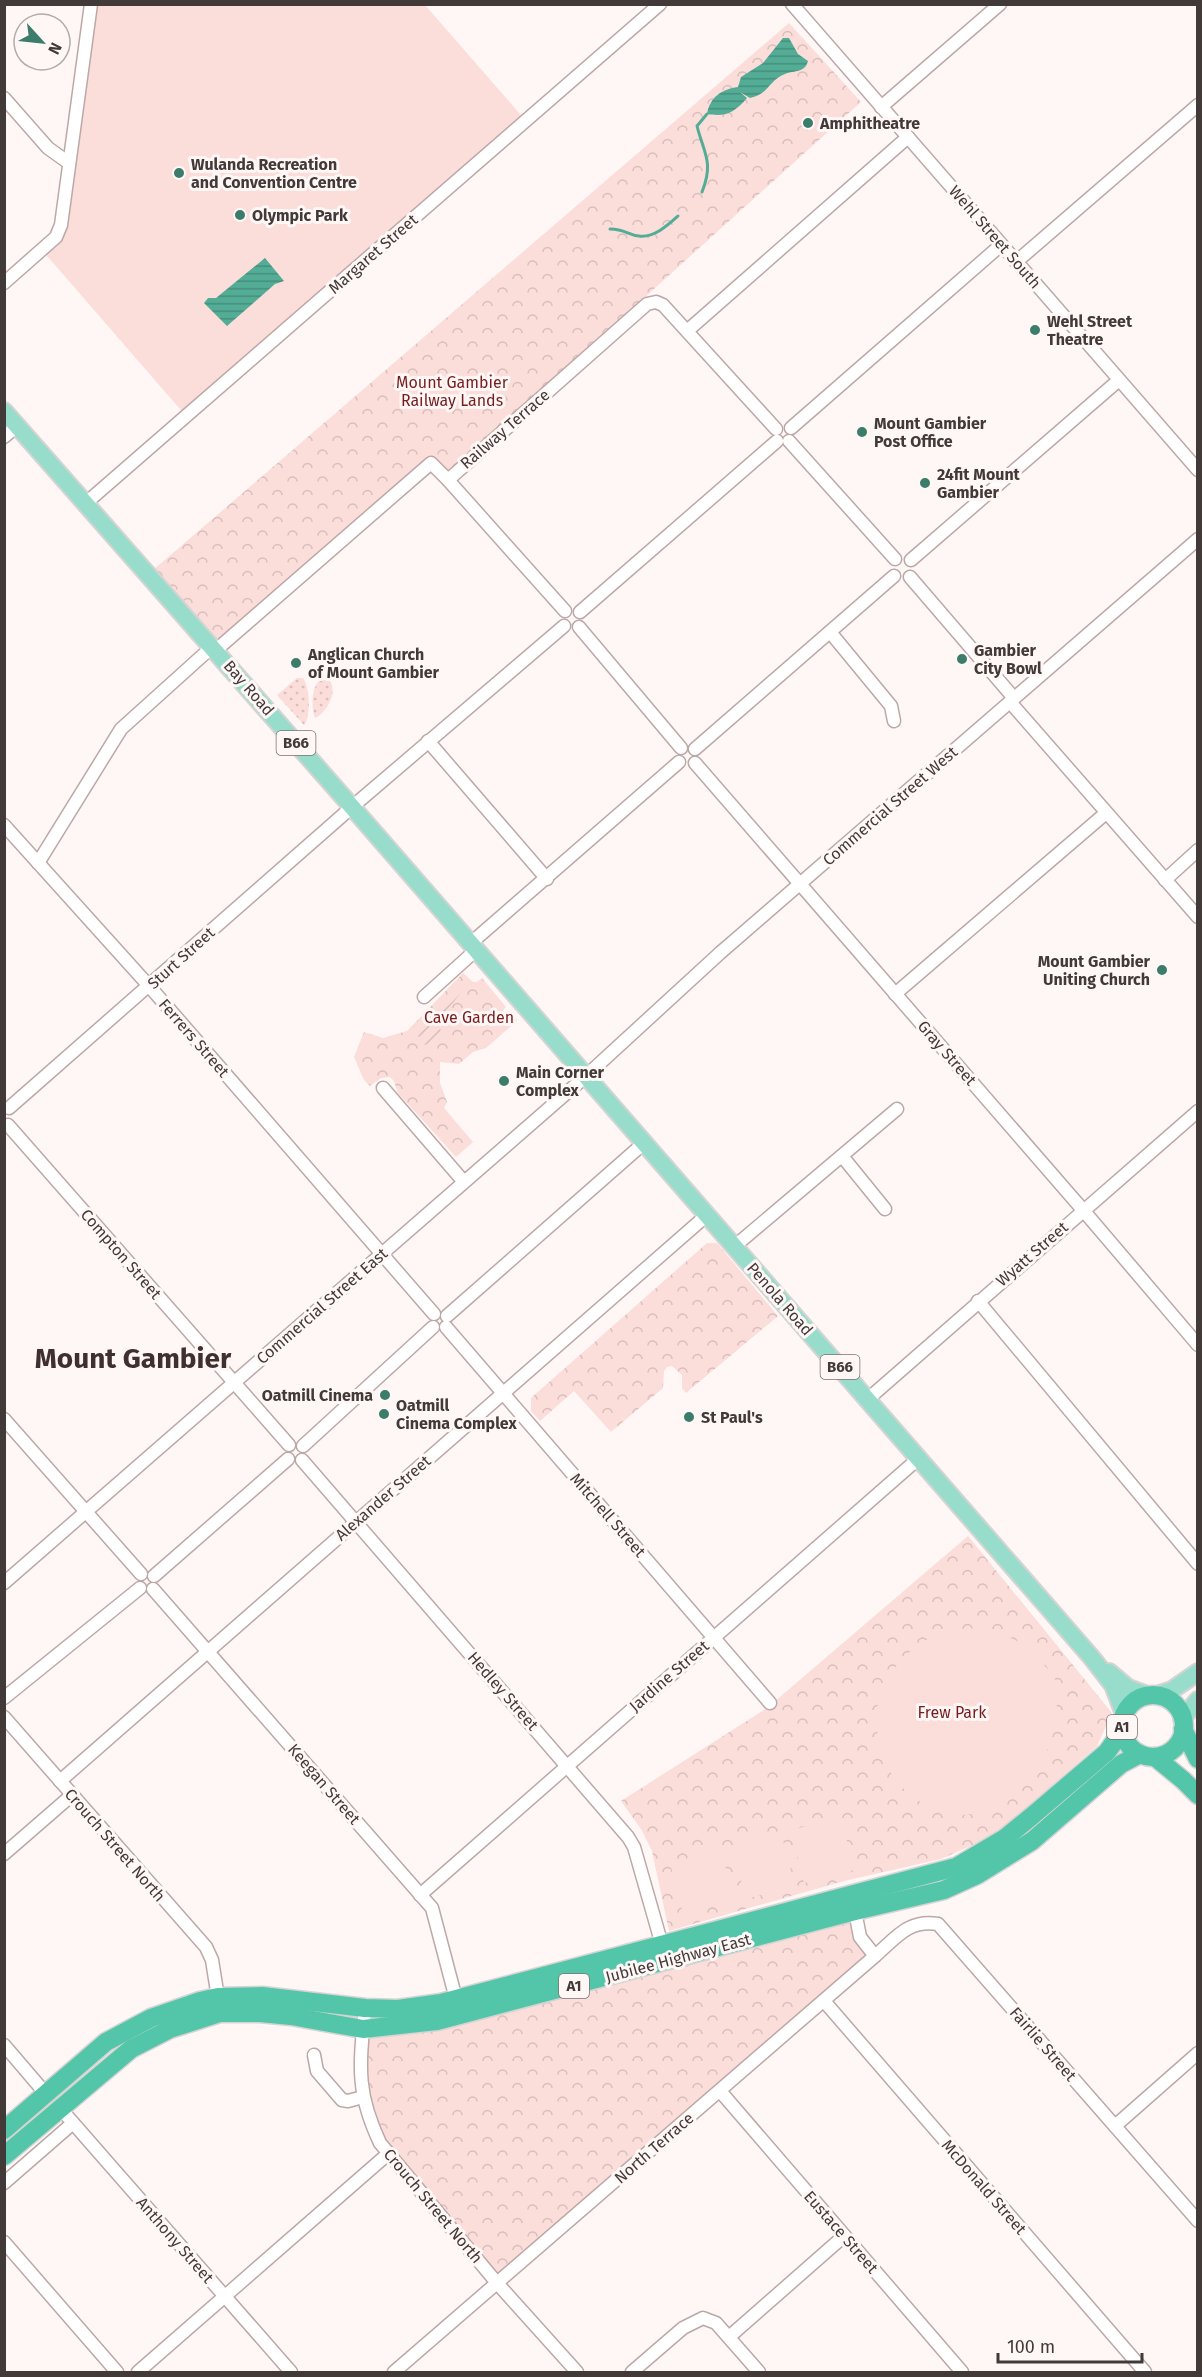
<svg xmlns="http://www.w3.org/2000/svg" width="1202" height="2377" viewBox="0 0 1202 2377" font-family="'Fira Sans',sans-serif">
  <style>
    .grass { fill: url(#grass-dots) }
    .forest { fill: url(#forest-crowns) }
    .garden { fill: url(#garden-furrows) }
    .pitch { fill: #fbddda }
    .water { fill: url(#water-rules) }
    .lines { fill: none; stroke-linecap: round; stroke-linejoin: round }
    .stream { stroke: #53ad96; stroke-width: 3 }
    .minor-casing { stroke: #bca9a7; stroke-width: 15 }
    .major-casing { stroke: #d5d4d3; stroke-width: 20 }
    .highway-casing { stroke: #d5d4d3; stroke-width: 21 }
    .minor { stroke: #fff; stroke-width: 12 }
    .major { stroke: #98ddcc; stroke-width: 16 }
    .highway { stroke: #53c6aa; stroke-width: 18 }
    .poi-dot { fill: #3b7c6b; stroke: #fff6f6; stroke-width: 2 }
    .labels { text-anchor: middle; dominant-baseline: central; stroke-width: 6; stroke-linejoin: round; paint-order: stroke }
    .shield { fill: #fff6f6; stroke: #7b7272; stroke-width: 1.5 }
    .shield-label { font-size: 15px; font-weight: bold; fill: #423a39 }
    .poi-label { font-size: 16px; font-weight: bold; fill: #423a39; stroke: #fff6f6; text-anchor: start }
    .street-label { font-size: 16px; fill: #423a39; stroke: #fff6f6 }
    .park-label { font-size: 16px; fill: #761d1e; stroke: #fff6f6 }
    .town-label { font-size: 28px; font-weight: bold; fill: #3f302f; stroke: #fff6f6 }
  </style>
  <defs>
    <pattern id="grass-dots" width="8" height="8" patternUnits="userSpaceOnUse" patternTransform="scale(1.5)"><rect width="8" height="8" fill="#fbddda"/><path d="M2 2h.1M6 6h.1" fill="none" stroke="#d8bebc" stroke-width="1.8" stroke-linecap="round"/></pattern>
    <pattern id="forest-crowns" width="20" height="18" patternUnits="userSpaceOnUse" patternTransform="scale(1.5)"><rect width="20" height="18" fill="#fbddda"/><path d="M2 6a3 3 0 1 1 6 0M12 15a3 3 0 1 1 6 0" fill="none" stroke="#d8bebc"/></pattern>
    <pattern id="garden-furrows" width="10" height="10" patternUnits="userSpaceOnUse" patternTransform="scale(1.5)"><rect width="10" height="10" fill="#fbddda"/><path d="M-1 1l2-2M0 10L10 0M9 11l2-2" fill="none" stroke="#d8bebc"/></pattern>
    <pattern id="water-rules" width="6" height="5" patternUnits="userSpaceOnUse" patternTransform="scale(1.5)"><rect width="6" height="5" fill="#53ad96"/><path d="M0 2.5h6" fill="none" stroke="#468e7b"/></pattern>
  </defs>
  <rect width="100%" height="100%" fill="#fff6f6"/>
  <g class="grass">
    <path d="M297 678H303C310 688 311 717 304 725L277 695Z"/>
    <path d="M321 679 330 681C338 693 326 713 315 718 311 706 311 687 321 679Z"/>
  </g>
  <g class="forest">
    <path d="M789 23 861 102 448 475 432 458 216 646 152 571Z"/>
    <path d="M463 973 473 982H477L482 978 506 1007 503 1010 505 1014 514 1013 517 1021 486 1048 473 1052 459 1064 440 1062V1083L447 1102 444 1108 473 1142 456 1157 398 1093 394 1081 390 1077 381 1078 370 1086 364 1080 354 1057 364 1032 383 1038 407 1031Z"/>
    <path d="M707 1243H717L778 1316 686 1393 682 1388V1375L672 1366 667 1367 664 1371 663 1388 611 1432 574 1391 540 1421 531 1411V1398Z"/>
    <path d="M968 1536 1112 1713 1097 1746 1005 1827 984 1840 941 1859 844 1881 669 1931 652 1851 641 1829 621 1801 767 1708Z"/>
    <path d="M852 1917 870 1954 719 2088 498 2274 381 2137 367 2096 366 2035Z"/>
  </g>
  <path class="garden" d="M467 979 469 982 439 1021 441 1033 437 1041 424 1045 413 1028Z"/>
  <g class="pitch">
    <path d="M91 5H425L526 121 186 416 42 250 56 237Z"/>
    <path d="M980 1628C1009 1636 1026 1641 1045 1666 1048 1669 1052 1673 1054 1676 1056 1681 1056 1689 1056 1695 1063 1747 1024 1802 971 1814 954 1818 934 1810 919 1801 901 1790 885 1769 881 1748 879 1740 877 1732 876 1725 874 1682 911 1638 953 1630 961 1628 971 1629 980 1628Z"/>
    <path d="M841 1817 854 1870 804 1883 791 1830Z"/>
    <path d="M781 1833 795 1886 746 1899 732 1846Z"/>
    <path d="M721 1850 734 1900 683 1914 670 1863Z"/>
  </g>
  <g class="water">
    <path d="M783 38H789L798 54 808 61C805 73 795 70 785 74 769 80 768 95 750 98L740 92 747 98C734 113 726 117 707 114 710 97 722 89 738 87L741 77 763 63Z"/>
    <path d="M265 258 284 281 275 284 227 326 204 303 208 298H216Z"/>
  </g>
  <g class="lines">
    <g class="stream">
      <path d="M702 192C714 162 704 154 697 126L707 114"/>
      <path d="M610 229C625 229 628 235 639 236 654 238 668 225 678 216"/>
    </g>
    <defs>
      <g id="minor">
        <path d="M792 4 1198 470"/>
        <path d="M4 98 48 148 69 163"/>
        <path d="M881 107 1000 4"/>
        <path d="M1016 262 1198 105"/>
        <path d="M4 283 56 237 61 225 91 4"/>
        <path d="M687 331 908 137"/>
        <path d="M791 428 1001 245"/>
        <path d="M4 437 17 426"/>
        <path d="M789 441 895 559"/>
        <path d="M448 480 565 611"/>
        <path d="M86 503 660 4"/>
        <path d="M911 560 1119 380"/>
        <path d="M910 577 1014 698"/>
        <path d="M580 612 777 441"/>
        <path d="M579 627 681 748"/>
        <path d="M830 632 891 706 894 721"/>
        <path d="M216 650 431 463 448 480 647 304 656 302 663 305 776 429"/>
        <path d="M1010 702 1198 917"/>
        <path d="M428 741 547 879"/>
        <path d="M695 749 894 576"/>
        <path d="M695 763 1083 1210 1198 1345"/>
        <path d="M4 825 150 987 434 1314"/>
        <path d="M38 863 121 729 212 647"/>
        <path d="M1165 880 1198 850"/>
        <path d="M471 943 679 762"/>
        <path d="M895 994 1106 813"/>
        <path d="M424 997 476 950"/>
        <path d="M383 1088 464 1182"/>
        <path d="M9 1108 352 807 564 626"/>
        <path d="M8 1125 289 1445"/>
        <path d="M842 1156 885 1209"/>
        <path d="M735 1246 897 1109"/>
        <path d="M978 1301 1198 1564"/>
        <path d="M447 1316 644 1143"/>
        <path d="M446 1327 770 1703"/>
        <path d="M868 1399 1198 1111"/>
        <path d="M4 1419 141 1574"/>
        <path d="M303 1446 433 1327"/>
        <path d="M302 1460 628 1837 634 1847 662 1945"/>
        <path d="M154 1576 288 1459"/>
        <path d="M4 1583 586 1076 720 953 1198 539"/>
        <path d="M153 1589 432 1908 456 1999"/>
        <path d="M4 1698 140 1588"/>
        <path d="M4 1717 206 1947 212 1960 219 2004"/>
        <path d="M60 1781 707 1215"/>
        <path d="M4 1854 72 1795"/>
        <path d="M420 1895 919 1458"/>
        <path d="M875 1956C896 1938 908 1919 938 1924L1198 2221"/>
        <path d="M824 2001 1145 2372"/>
        <path d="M365 2008C360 2064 355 2090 380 2143L497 2283 577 2372"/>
        <path d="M4 2045 46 2094"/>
        <path d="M314 2055 317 2071 342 2100 348 2101 363 2097"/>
        <path d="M720 2091 962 2372"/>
        <path d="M60 2108 291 2372"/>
        <path d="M1115 2126 1198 2053"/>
        <path d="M4 2183 73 2123"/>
        <path d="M4 2242 117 2372"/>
        <path d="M729 2337 844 2236"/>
        <path d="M138 2372 389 2153"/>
        <path d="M394 2372 875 1956 860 1937 855 1911"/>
        <path d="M632 2372 683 2328 703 2318 716 2323 759 2372"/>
      </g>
      <g id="major">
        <path d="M4 411 352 807 1092 1658 1113 1685 1124 1714"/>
        <path d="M1109 1672 1128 1688 1147 1695"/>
        <path d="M1157 1695 1172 1690 1198 1672"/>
        <path d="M1182 1719 1198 1700"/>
      </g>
      <g id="highway">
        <circle cx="1153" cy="1726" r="31"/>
        <path d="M1183 1729 1198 1759"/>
        <path d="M1155 1757 1183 1780 1198 1795"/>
        <path d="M4 2130 106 2042 151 2018 200 2001 218 1997 262 1996 365 2008 398 2009 441 2003 956 1867 1005 1838 1032 1816 1107 1752 1122 1731"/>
        <path d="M4 2156 131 2049 170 2029 220 2013H260L291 2016 363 2029 437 2021 855 1911 944 1890 977 1875 1032 1841 1121 1764 1140 1754"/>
      </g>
    </defs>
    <use href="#minor" class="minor-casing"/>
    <use href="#major" class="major-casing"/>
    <use href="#highway" class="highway-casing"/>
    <use href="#minor" class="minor"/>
    <use href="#major" class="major"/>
    <use href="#highway" class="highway"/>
  </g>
  <g class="poi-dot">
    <circle cx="808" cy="123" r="6"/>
    <circle cx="179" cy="173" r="6"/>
    <circle cx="240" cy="215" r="6"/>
    <circle cx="1035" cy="330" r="6"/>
    <circle cx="862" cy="432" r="6"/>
    <circle cx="925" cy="483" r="6"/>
    <circle cx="962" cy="659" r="6"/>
    <circle cx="296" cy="663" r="6"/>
    <circle cx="1162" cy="970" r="6"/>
    <circle cx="504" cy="1081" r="6"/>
    <circle cx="385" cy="1395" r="6"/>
    <circle cx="384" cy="1414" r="6"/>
    <circle cx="689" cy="1417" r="6"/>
  </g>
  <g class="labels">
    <g class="shield">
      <rect x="276.5" y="731" width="39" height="24" rx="4.5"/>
      <rect x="820.5" y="1355" width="39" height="24" rx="4.5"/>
      <rect x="1107" y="1715" width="30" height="24" rx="4.5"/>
      <rect x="559" y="1974" width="30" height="24" rx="4.5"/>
    </g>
    <g class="shield-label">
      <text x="296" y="743">B66</text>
      <text x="840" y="1367">B66</text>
      <text x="1122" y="1727">A1</text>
      <text x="574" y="1986">A1</text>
    </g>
    <g class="poi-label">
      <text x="820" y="123">Amphitheatre</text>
      <text x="191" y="164">Wulanda Recreation<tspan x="191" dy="18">and Convention Centre</tspan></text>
      <text x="252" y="215">Olympic Park</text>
      <text x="1047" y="321">Wehl Street<tspan x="1047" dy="18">Theatre</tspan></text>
      <text x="874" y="423">Mount Gambier<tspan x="874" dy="18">Post Office</tspan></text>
      <text x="937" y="474">24fit Mount<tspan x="937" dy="18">Gambier</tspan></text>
      <text x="974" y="650">Gambier<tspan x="974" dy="18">City Bowl</tspan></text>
      <text x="308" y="654">Anglican Church<tspan x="308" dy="18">of Mount Gambier</tspan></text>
      <text x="1150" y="961" text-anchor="end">Mount Gambier<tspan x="1150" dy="18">Uniting Church</tspan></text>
      <text x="516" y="1072">Main Corner<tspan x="516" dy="18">Complex</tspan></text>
      <text x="373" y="1395" text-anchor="end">Oatmill Cinema</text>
      <text x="396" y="1405">Oatmill<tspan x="396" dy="18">Cinema Complex</tspan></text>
      <text x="701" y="1417">St Paul's</text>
    </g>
    <g class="street-label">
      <text transform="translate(995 237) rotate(49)">Wehl Street South</text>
      <text transform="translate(373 254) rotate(-41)">Margaret Street</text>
      <text transform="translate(505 429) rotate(-41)">Railway Terrace</text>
      <text transform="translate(249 688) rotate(49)">Bay Road</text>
      <text transform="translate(890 806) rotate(-41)">Commercial Street West</text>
      <text transform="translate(181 958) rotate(-42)">Sturt Street</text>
      <text transform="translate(194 1038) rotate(49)">Ferrers Street</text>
      <text transform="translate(947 1053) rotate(49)">Gray Street</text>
      <text transform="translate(121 1254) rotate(49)">Compton Street</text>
      <text transform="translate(1032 1254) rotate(-41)">Wyatt Street</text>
      <text transform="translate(780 1299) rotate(49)">Penola Road</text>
      <text transform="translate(322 1306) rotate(-41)">Commercial Street East</text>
      <text transform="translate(383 1498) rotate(-41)">Alexander Street</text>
      <text transform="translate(608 1515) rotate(49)">Mitchell Street</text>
      <text transform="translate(669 1676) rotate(-41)">Jardine Street</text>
      <text transform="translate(503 1691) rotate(49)">Hedley Street</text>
      <text transform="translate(324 1784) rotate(49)">Keegan Street</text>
      <text transform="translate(115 1845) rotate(49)">Crouch Street North</text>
      <text transform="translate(678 1958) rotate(-15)">Jubilee Highway East</text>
      <text transform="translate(1043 2044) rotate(49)">Fairlie Street</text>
      <text transform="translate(654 2148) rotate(-41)">North Terrace</text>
      <text transform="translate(984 2187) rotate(49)">McDonald Street</text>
      <text transform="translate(433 2206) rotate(50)">Crouch Street North</text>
      <text transform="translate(841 2232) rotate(49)">Eustace Street</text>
      <text transform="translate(175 2240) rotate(49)">Anthony Street</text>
    </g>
    <g class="park-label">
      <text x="452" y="382">Mount Gambier<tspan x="452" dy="18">Railway Lands</tspan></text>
      <text x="469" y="1017">Cave Garden</text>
      <text x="952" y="1712">Frew Park</text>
    </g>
    <g class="town-label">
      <text x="133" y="1358">Mount Gambier</text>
    </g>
  </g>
  <rect width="1202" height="2377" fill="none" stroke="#423a39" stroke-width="12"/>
  <g transform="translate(42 42) rotate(117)"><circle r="28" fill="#fff6f6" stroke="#b3abaa" stroke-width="1.5"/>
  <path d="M0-4.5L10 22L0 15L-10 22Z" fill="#3b7c6b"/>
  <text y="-9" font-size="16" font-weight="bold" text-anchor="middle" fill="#423a39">N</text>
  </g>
  <path d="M998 2353v9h144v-9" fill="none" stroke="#423a39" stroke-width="3"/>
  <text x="1007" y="2353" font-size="18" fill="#423a39" stroke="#fff6f6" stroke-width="4.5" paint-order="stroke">100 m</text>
</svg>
